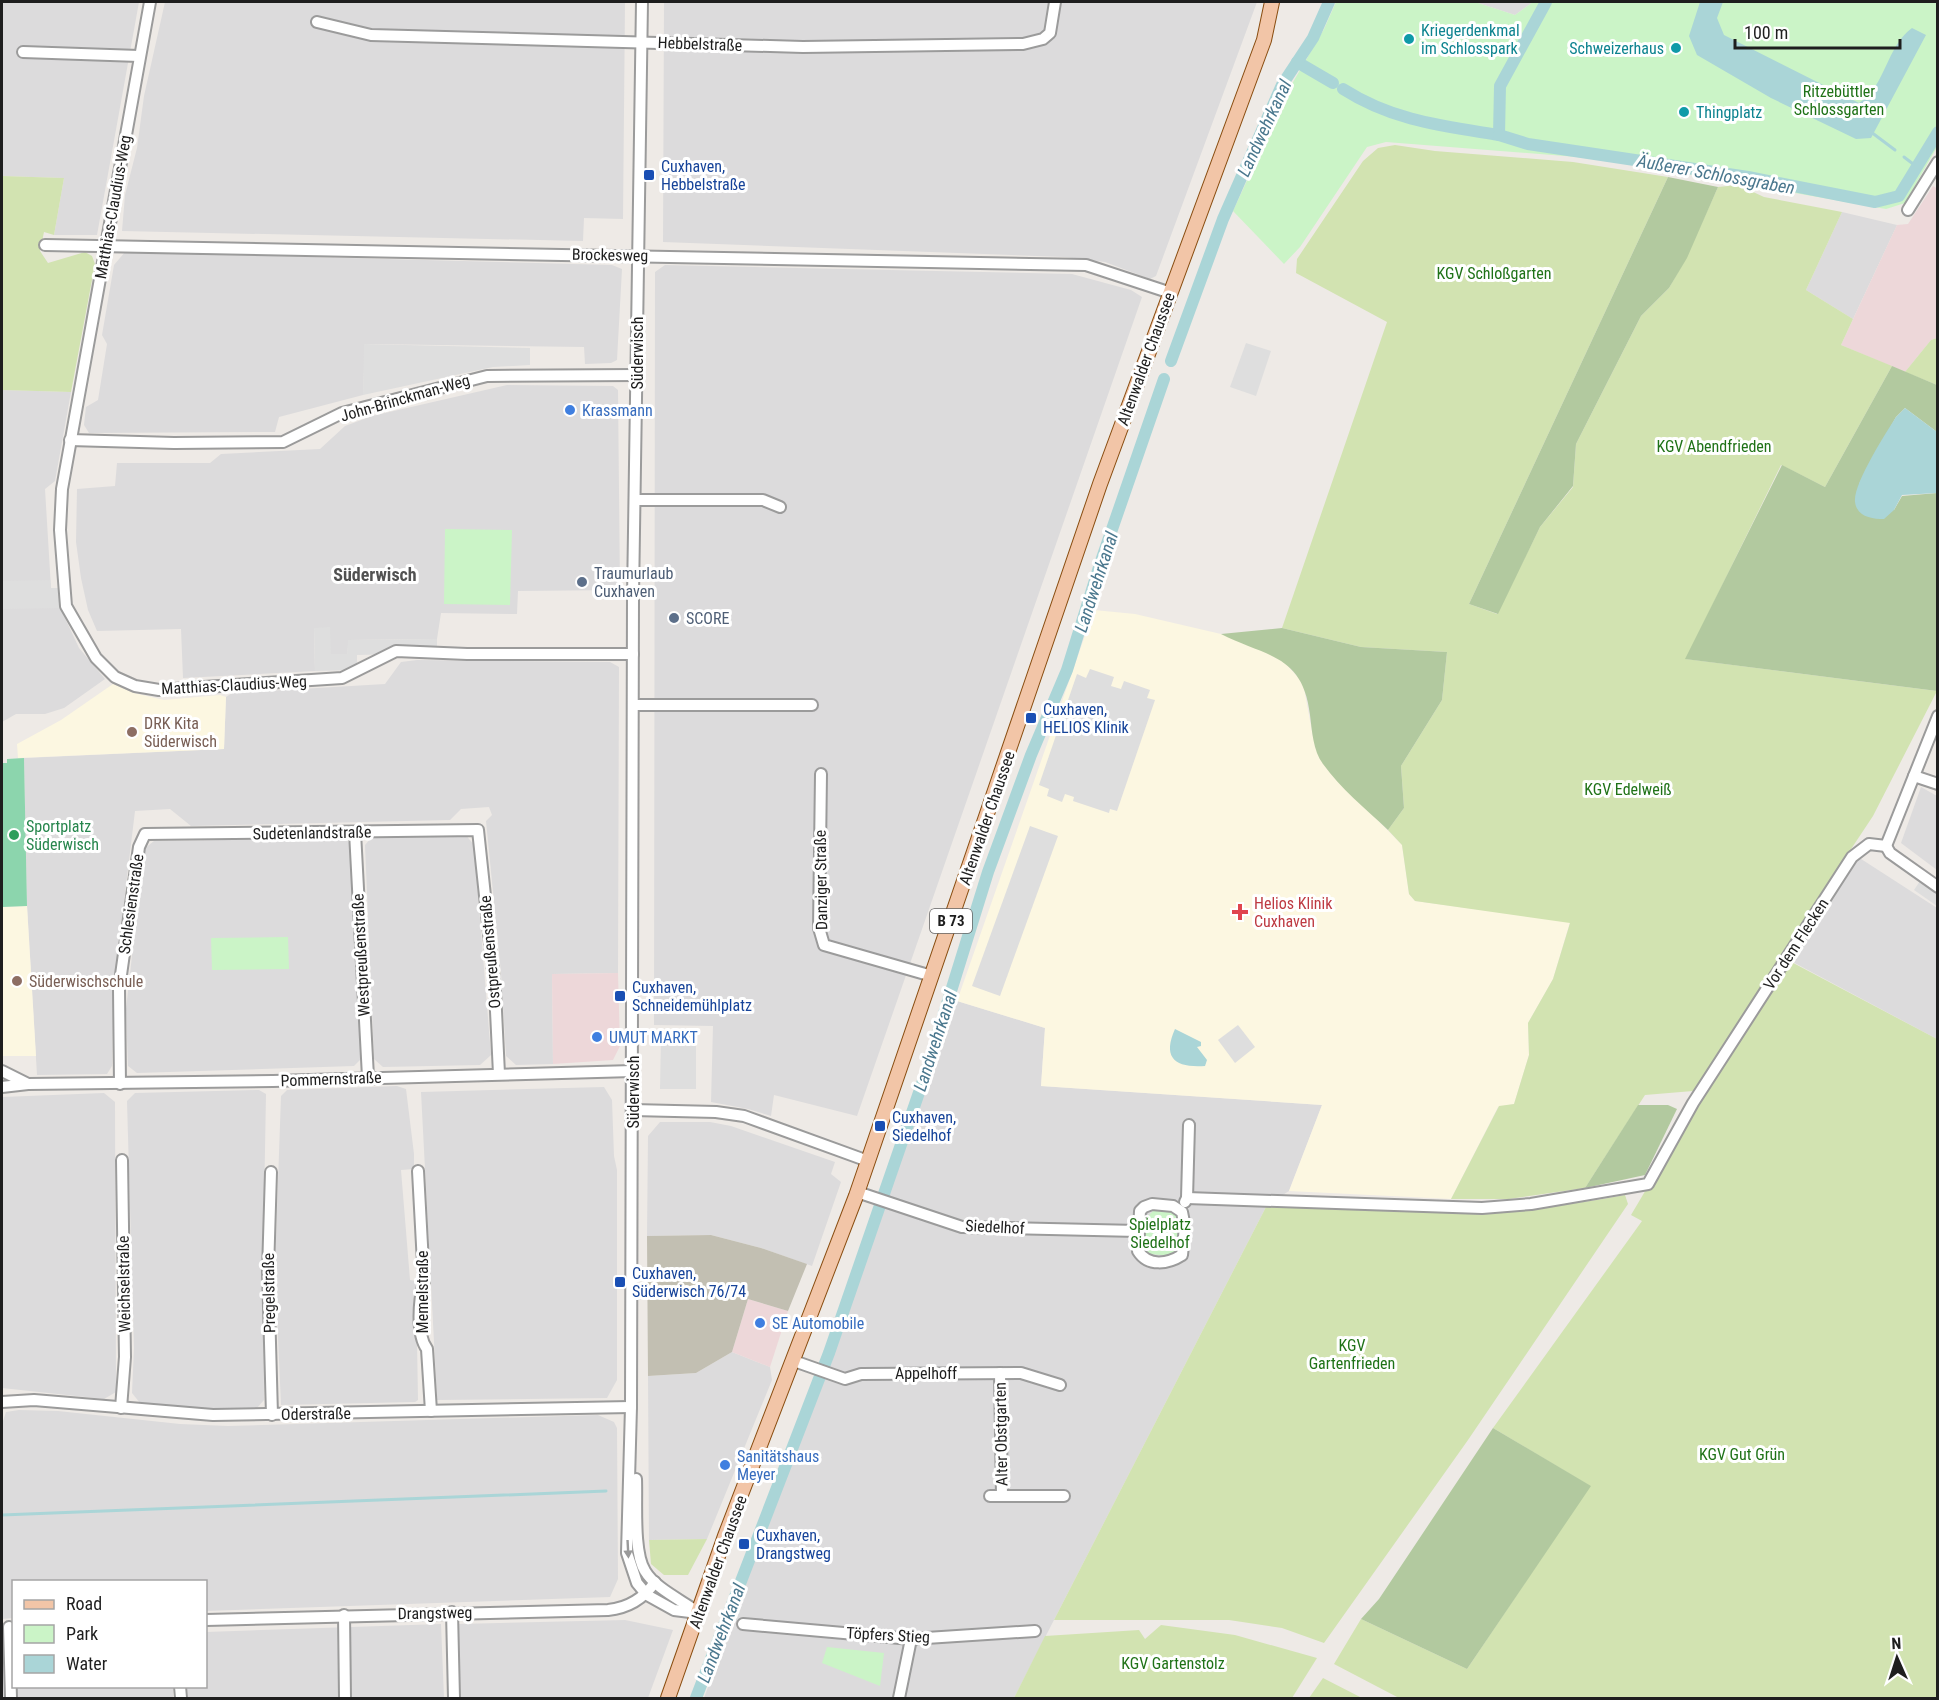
<svg xmlns="http://www.w3.org/2000/svg" width="1939" height="1700" viewBox="0 0 1939 1700" font-family="'Roboto Condensed',sans-serif">
  <style>
    .residential { fill: #dcdbdc }
    .commercial { fill: #edd7d9 }
    .education { fill: #fcf7e1 }
    .construction { fill: #c2bfb2 }
    .grass { fill: #d2e3b1 }
    .forest { fill: #b2c99f }
    .park { fill: #cbf4c7 }
    .pitch { fill: #8cd5ad }
    .parking { fill: #dedede }
    .water { fill: #aad5d7 }
    .lines { fill: none; stroke-linecap: round; stroke-linejoin: round }
    .stream { stroke: #aad5d7; stroke-width: 3 }
    .canal { stroke: #aad5d7; stroke-width: 12 }
    .minor-casing { stroke: #9b9b9b; stroke-width: 14 }
    .major-casing { stroke: #894d10; stroke-width: 16 }
    .minor { stroke: #fff; stroke-width: 10 }
    .major { stroke: #f2c5a7; stroke-width: 14 }
    .oneway { fill: #9a9a9a }
    .culture-dot { fill: #0f9aa8; stroke: #fff; stroke-width: 2 }
    .transit-dot { fill: #1a4fb4; stroke: #fff; stroke-width: 2 }
    .shop-dot { fill: #3f7fe0; stroke: #fff; stroke-width: 2 }
    .service-dot { fill: #5c6f8a; stroke: #fff; stroke-width: 2 }
    .education-dot { fill: #8d6e63; stroke: #fff; stroke-width: 2 }
    .leisure-dot { fill: #2e9e5b; stroke: #fff; stroke-width: 2 }
    .health-dot { fill: #e0444e; stroke: #fff; stroke-width: 2 }
    .labels { text-anchor: middle; dominant-baseline: central; stroke-width: 6; stroke-linejoin: round; paint-order: stroke }
    .shield { fill: #fff; stroke: #626262; stroke-width: 1.5 }
    .shield-label { font-size: 15px; font-weight: bold; fill: #1e1e1e }
    .culture-label { font-size: 16px; fill: #0d838f; stroke: #fff; text-anchor: start }
    .street-label { font-size: 16px; fill: #1e1e1e; stroke: #fff }
    .park-label { font-size: 16px; fill: #1f7217; stroke: #fff }
    .transit-label { font-size: 16px; fill: #164399; stroke: #fff; text-anchor: start }
    .shop-label { font-size: 16px; fill: #366cbe; stroke: #fff; text-anchor: start }
    .service-label { font-size: 16px; fill: #4e5e75; stroke: #fff; text-anchor: start }
    .education-label { font-size: 16px; fill: #785e54; stroke: #fff; text-anchor: start }
    .leisure-label { font-size: 16px; fill: #27864d; stroke: #fff; text-anchor: start }
    .health-label { font-size: 16px; fill: #be3a42; stroke: #fff; text-anchor: start }
    .water-label { font-size: 18px; font-style: italic; fill: #4b788e; stroke: #fff }
    .neighbourhood-label { font-size: 18px; font-weight: bold; fill: #515151; stroke: #fff }
  </style>
  <rect width="100%" height="100%" fill="#eeeae6"/>
  <g class="residential">
    <path d="M2 2H139L97 235H54L64 178 2 176Z"/>
    <path d="M165 2H625L623 219 584 218 583 241 122 231 125 195 137 148 144 96Z"/>
    <path d="M664 2H1257L1156 276 1150 279 1105 262 1064 257 663 242Z"/>
    <path d="M1475 2H1533L1515 15Z"/>
    <path d="M1842 212 1897 225 1853 319 1806 290Z"/>
    <path d="M125 252 612 265 622 269 617 360 611 363 585 364 584 347 365 344 363 395 279 417 275 432 89 433 84 425 86 407 98 400 107 344 102 335 114 265Z"/>
    <path d="M665 265 1072 274 1131 290 1142 297 857 1116 774 1095 771 1116 748 1109 711 1102 713 1026 654 1025 655 272Z"/>
    <path d="M507 385 613 386 618 390 620 590 518 591 517 614 441 613 437 639 349 640 347 654H331L314 628 315 671 183 678 181 629 97 631 88 610 81 578 76 542 77 489 115 486 117 463H210L221 454 320 449 345 426 372 416Z"/>
    <path d="M2 390 71 392 55 481 45 489 51 588 79 648 105 679 64 708 45 714H16L2 722Z"/>
    <path d="M417 660 610 662 619 667 618 973 552 974 553 1064 516 1065 506 1056 501 973 486 821 492 815 489 807 461 809 450 820 191 826 170 809 135 811 113 993 112 1066 107 1074 37 1075 27 906 24 758 224 749 226 697 232 693 385 684 401 662Z"/>
    <path d="M1921 787 1937 796V870L1901 843Z"/>
    <path d="M465 834 474 845 491 1055 480 1065 383 1067 374 1059 365 845 372 837Z"/>
    <path d="M345 838 351 845 361 1059 354 1066 137 1073 128 1066 126 1009 144 849 154 841Z"/>
    <path d="M1858 857 1937 908V1039L1791 961Z"/>
    <path d="M957 1001 1045 1028 1041 1086 1322 1105 1289 1191 1267 1205 1014 1698H704Z"/>
    <path d="M397 1086 406 1089 414 1154V1169L401 1170 410 1280 416 1281 418 1400 415 1402 281 1405 275 1268 281 1096 287 1090Z"/>
    <path d="M604 1087 612 1100 614 1156 617 1170V1380L607 1398 437 1400 421 1092Z"/>
    <path d="M259 1090 266 1094 263 1262 264 1400 257 1408H184L140 1403 132 1393 134 1348 127 1101 135 1093Z"/>
    <path d="M104 1093 115 1102 116 1392 104 1399 2 1388V1097Z"/>
    <path d="M660 1122H710L731 1126 835 1162 831 1174 841 1182 812 1266 761 1248 711 1235 647 1236 648 1136Z"/>
    <path d="M732 1352 770 1367 772 1380 707 1539 649 1540 648 1376 696 1373Z"/>
    <path d="M19 1410 58 1411 180 1424 228 1426 598 1415 614 1422 617 1428 618 1579 610 1597 206 1611V1582H14L13 1618 2 1619V1424L6 1412Z"/>
    <path d="M625 1620 673 1630 648 1698H460L458 1624Z"/>
    <path d="M441 1624 444 1698H188L187 1687 206 1686V1632Z"/>
    <path d="M2 1638H13L14 1686 173 1687V1698H2Z"/>
  </g>
  <g class="commercial">
    <path d="M1933 186 1938 189 1937 338 1931 340 1905 372 1841 345 1897 225 1908 224Z"/>
    <path d="M618 973 620 1046 613 1060 553 1064 552 974Z"/>
    <path d="M748 1299 788 1311 770 1367 732 1352Z"/>
  </g>
  <g class="education">
    <path d="M1094 610 1135 614 1221 634 1271 654 1285 663 1303 683 1313 737 1344 786 1402 845 1409 894 1415 901 1570 922 1553 979 1528 1023 1529 1055 1514 1104 1498 1107 1451 1199 1289 1191 1322 1105 1041 1086 1045 1028 957 1001Z"/>
    <path d="M113 684 134 693 164 700 220 695 226 697 224 749 18 758 17 744 61 720Z"/>
    <path d="M27 906 36 1056H2V907Z"/>
  </g>
  <path class="construction" d="M711 1235 761 1248 807 1264 788 1311 748 1299 732 1352 696 1373 648 1376 647 1236Z"/>
  <g class="grass">
    <path d="M1395 145 1435 151 1573 162 1668 177 1469 604 1497 614 1540 527 1573 487 1576 444 1641 316 1669 288 1686 258 1718 187 1738 185 1764 197 1842 212 1806 290 1853 319 1841 345 1892 366 1825 487 1781 465 1686 659 1937 691 1873 816 1780 956 1937 1039V1698H1399L1334 1664 1361 1619 1467 1669 1590 1486 1493 1428 1642 1221 1631 1215 1705 1090 1645 1095 1585 1188 1509 1199H1451L1499 1106 1514 1104 1529 1055 1528 1023 1553 979 1570 923 1415 901 1409 894 1402 845 1388 830 1404 808 1401 766 1442 700 1447 652 1361 647 1282 628 1387 322 1296 273 1297 259 1363 161 1378 148Z"/>
    <path d="M2 176 64 178 54 235 44 232 40 251 48 263 85 252 92 256 95 264 71 392 2 390Z"/>
    <path d="M1937 338V385L1905 372 1931 340Z"/>
    <path d="M1625 1195 1628 1204 1468 1440 1324 1643 1282 1628 1229 1620H1054L1267 1205C1388 1213 1506 1218 1625 1195Z"/>
    <path d="M707 1539 688 1575H664L651 1564 649 1540Z"/>
    <path d="M1161 1625 1235 1635 1317 1658 1292 1698H1014L1045 1636 1139 1630 1145 1639Z"/>
    <path d="M1323 1678 1362 1698H1309Z"/>
  </g>
  <g class="forest">
    <path d="M1668 177 1718 187 1687 258 1669 288 1641 316 1576 444 1573 486 1540 527 1498 614 1469 604Z"/>
    <path d="M1892 366 1937 385V432L1905 408 1896 417 1859 484 1894 510 1902 496 1937 493V691L1685 659 1782 465 1825 487Z"/>
    <path d="M1282 628 1361 647 1447 652 1442 700 1401 766 1404 808 1388 830C1366 809 1340 788 1323 764 1313 751 1312 730 1310 715 1303 654 1266 657 1221 634Z"/>
    <path d="M1638 1105H1668L1677 1109 1645 1175 1585 1188Z"/>
    <path d="M1493 1428 1591 1486 1467 1669 1361 1619 1379 1599Z"/>
  </g>
  <g class="park">
    <path d="M1336 2H1475L1515 15 1533 2H1937V147L1905 203 1886 209 1631 164 1577 157 1386 142 1367 147 1300 247 1284 264 1233 211 1289 89 1324 29Z"/>
    <path d="M445 529 512 530 510 605 444 604Z"/>
    <path d="M288 937 289 969 212 970 211 938Z"/>
    <path d="M1169 1210 1177 1215C1181 1227 1181 1245 1173 1256L1149 1254 1142 1248V1222L1153 1211Z"/>
    <path d="M827 1647 884 1653 880 1686 822 1663Z"/>
  </g>
  <path class="pitch" d="M24 758 27 906 2 907V763H7V759Z"/>
  <g class="parking">
    <path d="M1246 343 1271 351 1256 396 1230 387Z"/>
    <path d="M364 344 530 348V365L493 367 363 395Z"/>
    <path d="M50 580 51 588H61L62 608 2 609V581Z"/>
    <path d="M330 627 331 654H347L348 640 437 639V653L357 655V670L315 671 314 628Z"/>
    <path d="M1090 669 1114 677 1111 686 1121 689 1124 681 1150 690 1147 698 1155 700 1117 811 1110 809 1109 813 1073 801 1074 797 1065 794 1062 802 1047 796 1049 789 1039 785 1077 674 1086 678Z"/>
    <path d="M1030 826 1058 836 1000 996 972 986Z"/>
    <path d="M1920 881 1937 894V906L1914 890Z"/>
    <path d="M1238 1025 1255 1047 1235 1063 1218 1040Z"/>
    <path d="M661 1038H696V1089H660Z"/>
  </g>
  <g class="water">
    <path d="M1700 2H1723L1717 18 1724 35 1859 103C1886 86 1886 47 1912 28L1926 35 1871 138 1856 139 1771 98 1697 55 1689 36Z"/>
    <path d="M1905 408 1937 432V493L1902 495 1894 510 1884 519C1872 519 1857 517 1855 502 1853 484 1886 433 1896 417Z"/>
    <path d="M1175 1029 1201 1042V1046L1197 1047 1207 1060 1205 1066C1175 1068 1162 1058 1175 1029Z"/>
  </g>
  <g class="lines">
    <g class="stream">
      <path d="M1871 132 1895 150"/>
      <path d="M1904 157 1917 167"/>
      <path d="M2 1515 606 1491"/>
    </g>
    <g class="canal">
      <path d="M1297 62 1333 83"/>
      <path d="M1343 89C1393 121 1443 126 1499 135L1500 86 1546 2"/>
      <path d="M1499 135 1528 144 1748 177 1875 202 1899 196 1938 132"/>
      <path d="M1171 361 1223 219 1282 85 1313 38 1329 2"/>
      <path d="M696 1698 829 1353 924 1078 988 872 1031 755 1067 670 1100 564 1164 379"/>
    </g>
    <defs>
      <g id="minor">
        <path d="M150 2 62 489 60 530 66 606 96 658 115 677 135 686 159 690 342 678 396 651 467 654H633"/>
        <path d="M642 2 633 597 631 1407 627 1553 637 1583 647 1595 674 1610 698 1613"/>
        <path d="M317 22 371 35 803 47 1023 44 1043 39 1050 33 1055 2"/>
        <path d="M23 52 139 56"/>
        <path d="M1908 210 1938 162"/>
        <path d="M45 245 1086 265 1171 293"/>
        <path d="M70 440 174 443 283 442 342 413 487 376 637 375"/>
        <path d="M636 500H763L780 507"/>
        <path d="M634 705H812"/>
        <path d="M821 774 819 928 824 945 932 976"/>
        <path d="M1914 776 1938 784"/>
        <path d="M355 832 368 1077"/>
        <path d="M1886 846 1938 716"/>
        <path d="M1886 846 1890 853 1938 887"/>
        <path d="M2 1071 28 1084"/>
        <path d="M120 1084 119 989 139 847 145 834 478 830 495 990 499 1074"/>
        <path d="M2 1087 28 1084 273 1081 633 1071"/>
        <path d="M633 1110 716 1112 744 1116 868 1161"/>
        <path d="M418 1171 424 1282C419 1300 416 1334 427 1349L431 1411"/>
        <path d="M271 1172 268 1271 272 1415"/>
        <path d="M857 1192 962 1227 1138 1231"/>
        <path d="M1187 1198 1482 1208 1531 1204 1648 1184 1693 1103 1852 857 1869 844 1886 846"/>
        <path d="M1185 1202 1187 1198 1189 1125"/>
        <path d="M1152 1204 1173 1206 1182 1212 1185 1227 1182 1255C1168 1264 1148 1267 1138 1251L1140 1211 1144 1207Z"/>
        <path d="M794 1361 845 1379 861 1374 1021 1373 1060 1385"/>
        <path d="M1000 1373 1002 1496"/>
        <path d="M2 1402 34 1400 213 1415 631 1407"/>
        <path d="M121 1408 125 1357 122 1160"/>
        <path d="M636 1479C637 1502 633 1552 645 1571 655 1588 681 1600 696 1611"/>
        <path d="M990 1496H1064"/>
        <path d="M452 1612 454 1698"/>
        <path d="M344 1615 345 1698"/>
        <path d="M206 1620 608 1610C628 1608 644 1598 655 1582"/>
        <path d="M743 1624 911 1639 1035 1631"/>
        <path d="M9 1627 11 1698"/>
        <path d="M180 1686 181 1698"/>
        <path d="M899 1698 911 1639"/>
      </g>
      <path id="major" d="M668 1698 725 1536 856 1196 1100 484 1264 40 1272 2"/>
    </defs>
    <use href="#minor" class="minor-casing"/>
    <use href="#major" class="major-casing"/>
    <use href="#minor" class="minor"/>
    <use href="#major" class="major"/>
  </g>
  <defs><path id="oneway-solid" d="M-6-.8H1V-3.2L6.5 0L1 3.2V.8H-6Z" transform="scale(1.5)"/></defs>
  <use class="oneway" href="#oneway-solid" transform="translate(628 1549) rotate(87)"/>
  <g class="culture-dot">
    <circle cx="1409" cy="39" r="6"/>
    <circle cx="1676" cy="48" r="6"/>
    <circle cx="1684" cy="112" r="6"/>
  </g>
  <g class="transit-dot">
    <rect x="643" y="169" width="12" height="12" rx="3"/>
    <rect x="1025" y="712" width="12" height="12" rx="3"/>
    <rect x="614" y="990" width="12" height="12" rx="3"/>
    <rect x="874" y="1120" width="12" height="12" rx="3"/>
    <rect x="614" y="1276" width="12" height="12" rx="3"/>
    <rect x="738" y="1538" width="12" height="12" rx="3"/>
  </g>
  <g class="shop-dot">
    <circle cx="570" cy="410" r="6"/>
    <circle cx="597" cy="1037" r="6"/>
    <circle cx="760" cy="1323" r="6"/>
    <circle cx="725" cy="1465" r="6"/>
  </g>
  <g class="service-dot">
    <circle cx="582" cy="582" r="6"/>
    <circle cx="674" cy="618" r="6"/>
  </g>
  <g class="education-dot">
    <circle cx="132" cy="732" r="6"/>
    <circle cx="17" cy="981" r="6"/>
  </g>
  <circle class="leisure-dot" cx="14" cy="835" r="6"/>
  <path class="health-dot" d="M1237 903h6v6h6v6h-6v6h-6v-6h-6v-6h6z"/>
  <g class="labels">
    <rect class="shield" x="930" y="909" width="42" height="24" rx="4.5"/>
    <g class="shield-label">
      <text x="951" y="921">B 73</text>
    </g>
    <g class="culture-label">
      <text x="1421" y="30">Kriegerdenkmal<tspan x="1421" dy="18">im Schlosspark</tspan></text>
      <text x="1664" y="48" text-anchor="end">Schweizerhaus</text>
      <text x="1696" y="112">Thingplatz</text>
    </g>
    <g class="street-label">
      <text transform="translate(700 44) rotate(2)">Hebbelstraße</text>
      <text transform="translate(113 207) rotate(-80)">Matthias-Claudius-Weg</text>
      <text transform="translate(610 255) rotate(1)">Brockesweg</text>
      <text transform="translate(637 353) rotate(-90)">Süderwisch</text>
      <text transform="translate(1146 359) rotate(-70)">Altenwalder Chaussee</text>
      <text transform="translate(405 398) rotate(-16)">John-Brinckman-Weg</text>
      <text transform="translate(234 685) rotate(-3)">Matthias-Claudius-Weg</text>
      <text transform="translate(987 818) rotate(-71)">Altenwalder Chaussee</text>
      <text transform="translate(312 833) rotate(-1)">Sudetenlandstraße</text>
      <text transform="translate(821 880) rotate(-91)">Danziger Straße</text>
      <text transform="translate(131 904) rotate(-82)">Schlesienstraße</text>
      <text transform="translate(1796 944) rotate(-57)">Vor dem Flecken</text>
      <text transform="translate(490 952) rotate(-95)">Ostpreußenstraße</text>
      <text transform="translate(361 955) rotate(-93)">Westpreußenstraße</text>
      <text transform="translate(331 1079) rotate(-2)">Pommernstraße</text>
      <text transform="translate(633 1092) rotate(-90)">Süderwisch</text>
      <text transform="translate(995 1227) rotate(3)">Siedelhof</text>
      <text transform="translate(124 1284) rotate(-91)">Weichselstraße</text>
      <text transform="translate(422 1292) rotate(-90)">Memelstraße</text>
      <text transform="translate(269 1293) rotate(-91)">Pregelstraße</text>
      <text x="926" y="1373">Appelhoff</text>
      <text transform="translate(316 1414) rotate(-1)">Oderstraße</text>
      <text transform="translate(1001 1434) rotate(-91)">Alter Obstgarten</text>
      <text transform="translate(718 1562) rotate(-70)">Altenwalder Chaussee</text>
      <text transform="translate(435 1613) rotate(-1)">Drangstweg</text>
      <text transform="translate(888 1635) rotate(3)">Töpfers Stieg</text>
    </g>
    <g class="park-label">
      <text x="1839" y="91">Ritzebüttler<tspan x="1839" dy="18">Schlossgarten</tspan></text>
      <text x="1494" y="273">KGV Schloßgarten</text>
      <text x="1714" y="446">KGV Abendfrieden</text>
      <text x="1628" y="789">KGV Edelweiß</text>
      <text x="1160" y="1224">Spielplatz<tspan x="1160" dy="18">Siedelhof</tspan></text>
      <text x="1352" y="1345">KGV<tspan x="1352" dy="18">Gartenfrieden</tspan></text>
      <text x="1742" y="1454">KGV Gut Grün</text>
      <text x="1173" y="1663">KGV Gartenstolz</text>
    </g>
    <g class="transit-label">
      <text x="661" y="166">Cuxhaven,<tspan x="661" dy="18">Hebbelstraße</tspan></text>
      <text x="1043" y="709">Cuxhaven,<tspan x="1043" dy="18">HELIOS Klinik</tspan></text>
      <text x="632" y="987">Cuxhaven,<tspan x="632" dy="18">Schneidemühlplatz</tspan></text>
      <text x="892" y="1117">Cuxhaven,<tspan x="892" dy="18">Siedelhof</tspan></text>
      <text x="632" y="1273">Cuxhaven,<tspan x="632" dy="18">Süderwisch 76/74</tspan></text>
      <text x="756" y="1535">Cuxhaven,<tspan x="756" dy="18">Drangstweg</tspan></text>
    </g>
    <g class="shop-label">
      <text x="582" y="410">Krassmann</text>
      <text x="609" y="1037">UMUT MARKT</text>
      <text x="772" y="1323">SE Automobile</text>
      <text x="737" y="1456">Sanitätshaus<tspan x="737" dy="18">Meyer</tspan></text>
    </g>
    <g class="service-label">
      <text x="594" y="573">Traumurlaub<tspan x="594" dy="18">Cuxhaven</tspan></text>
      <text x="686" y="618">SCORE</text>
    </g>
    <g class="education-label">
      <text x="144" y="723">DRK Kita<tspan x="144" dy="18">Süderwisch</tspan></text>
      <text x="29" y="981">Süderwischschule</text>
    </g>
    <g class="leisure-label">
      <text x="26" y="826">Sportplatz<tspan x="26" dy="18">Süderwisch</tspan></text>
    </g>
    <g class="health-label">
      <text x="1254" y="903">Helios Klinik<tspan x="1254" dy="18">Cuxhaven</tspan></text>
    </g>
    <g class="water-label">
      <text transform="translate(1264 128) rotate(-65)">Landwehrkanal</text>
      <text transform="translate(1716 174) rotate(10)">Äußerer Schlossgraben</text>
      <text transform="translate(1096 582) rotate(-72)">Landwehrkanal</text>
      <text transform="translate(935 1041) rotate(-72)">Landwehrkanal</text>
      <text transform="translate(721 1633) rotate(-69)">Landwehrkanal</text>
    </g>
    <g class="neighbourhood-label">
      <text x="375" y="574">Süderwisch</text>
    </g>
  </g>
  <rect width="1939" height="1700" fill="none" stroke="#1e1e1e" stroke-width="6"/>
  <rect x="12" y="1580" width="195" height="108" fill="#ffffff" stroke="#a5a5a5" stroke-width="1.5"/>
  <rect x="24" y="1600" width="30" height="9" fill="#f2c5a7" stroke="#a5a5a5" stroke-width="1.5"/>
  <text x="66" y="1610" font-size="18" fill="#1e1e1e">Road</text>
  <rect x="24" y="1625" width="30" height="18" fill="#cbf4c7" stroke="#a5a5a5" stroke-width="1.5"/>
  <text x="66" y="1640" font-size="18" fill="#1e1e1e">Park</text>
  <rect x="24" y="1655" width="30" height="18" fill="#aad5d7" stroke="#a5a5a5" stroke-width="1.5"/>
  <text x="66" y="1670" font-size="18" fill="#1e1e1e">Water</text>
  <g transform="translate(1897 1658) rotate(357)" stroke="#ffffff" stroke-width="4.5" paint-order="stroke">
  <path d="M0-4.5L10 22L0 15L-10 22Z" fill="#1e1e1e"/>
  <text y="-9" font-size="16" font-weight="bold" text-anchor="middle" fill="#1e1e1e">N</text>
  </g>
  <path d="M1735 39v9h165v-9" fill="none" stroke="#1e1e1e" stroke-width="3"/>
  <text x="1744" y="39" font-size="18" fill="#1e1e1e" stroke="#ffffff" stroke-width="4.5" paint-order="stroke">100 m</text>
</svg>
